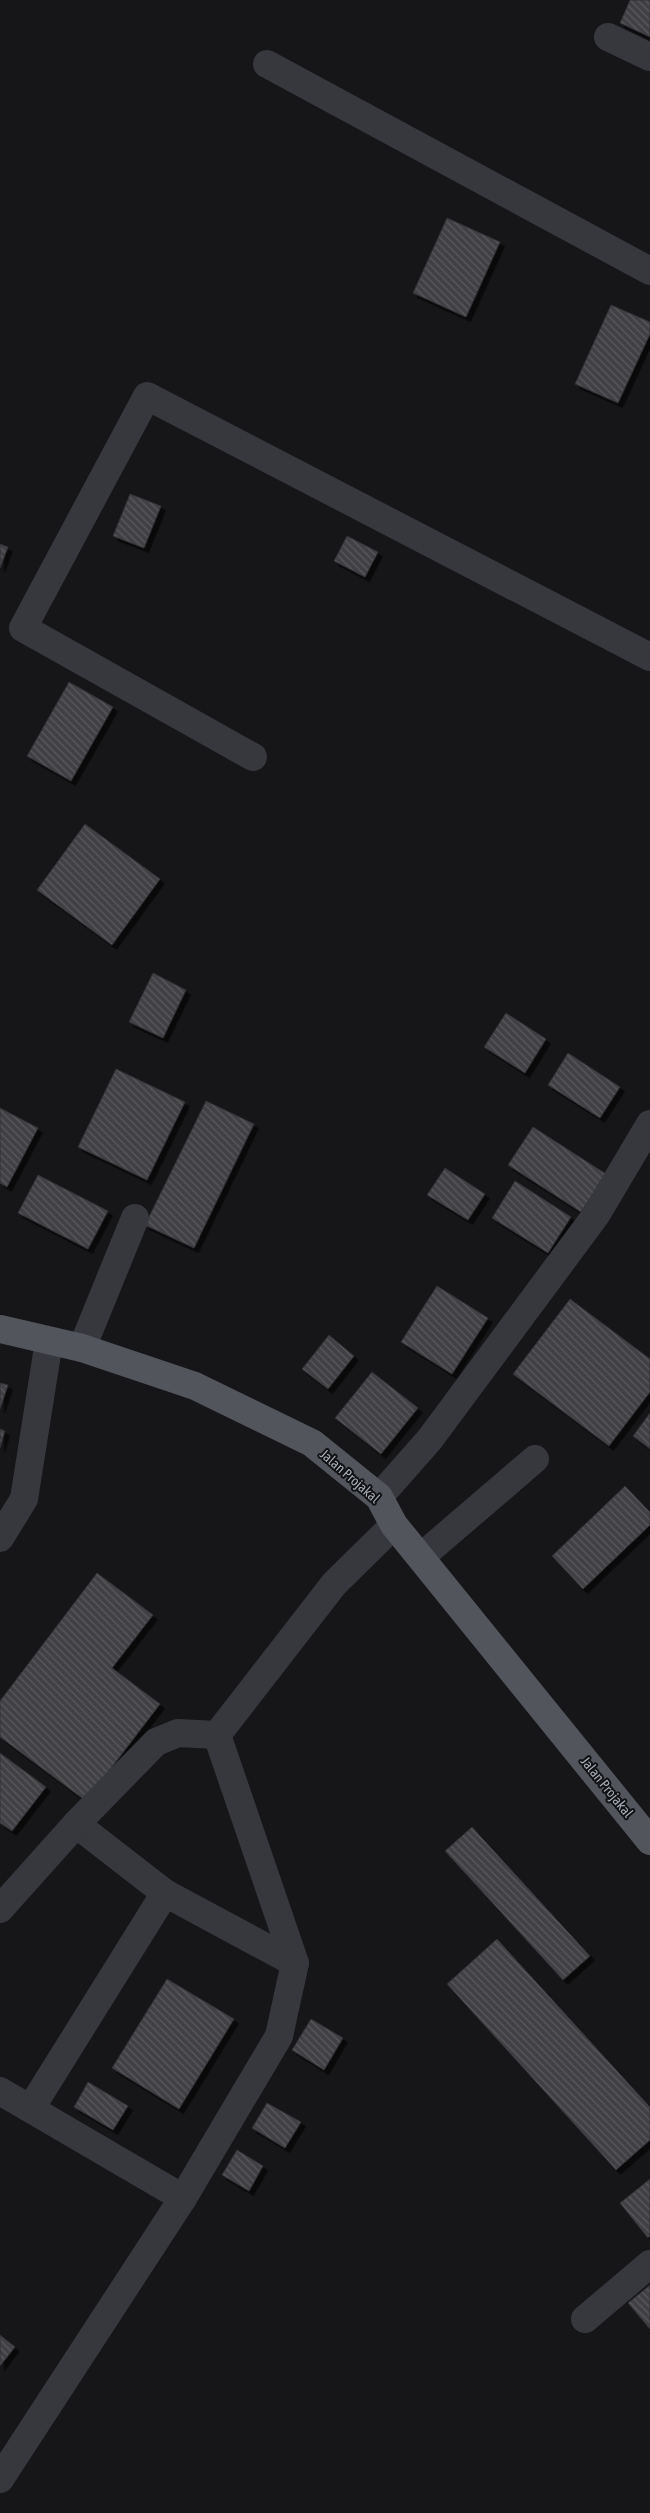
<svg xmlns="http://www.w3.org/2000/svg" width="650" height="2513" viewBox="0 0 650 2513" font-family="'Asap Condensed',sans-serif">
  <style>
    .building { fill: url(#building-back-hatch); stroke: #303034; filter: url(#shadow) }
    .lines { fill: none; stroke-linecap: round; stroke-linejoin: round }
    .minor { stroke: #37383d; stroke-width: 28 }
    .major { stroke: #53555c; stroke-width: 28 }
    .labels { text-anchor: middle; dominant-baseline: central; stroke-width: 4; stroke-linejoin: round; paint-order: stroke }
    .street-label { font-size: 14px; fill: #a8aeb8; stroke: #111113 }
  </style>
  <defs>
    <pattern id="building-back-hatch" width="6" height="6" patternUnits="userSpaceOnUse" patternTransform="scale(1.25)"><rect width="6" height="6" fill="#404145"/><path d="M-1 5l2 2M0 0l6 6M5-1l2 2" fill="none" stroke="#595a5e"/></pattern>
    <filter id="shadow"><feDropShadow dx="4.5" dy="4.5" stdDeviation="0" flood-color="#0009"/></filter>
  </defs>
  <rect width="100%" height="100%" fill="#161618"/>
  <g class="building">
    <path d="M630 0H650V37L620 23Z"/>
    <path d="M447 218 500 242 466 317 413 293Z"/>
    <path d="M611 305 650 322V334L618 403 575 384Z"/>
    <path d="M130 494 161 506 144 548 113 536Z"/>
    <path d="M347 536 378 552 365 577 334 561Z"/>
    <path d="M0 544 8 547 0 568Z"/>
    <path d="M69 682 113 707 71 781 27 756Z"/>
    <path d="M85 824 160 879 112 945 37 890Z"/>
    <path d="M153 973 186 990 163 1038 129 1022Z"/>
    <path d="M506 1013 546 1039 525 1073 484 1047Z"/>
    <path d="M568 1053 620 1087 600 1118 548 1085Z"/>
    <path d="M116 1069 185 1102 147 1180 78 1147Z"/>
    <path d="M206 1101 254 1124 194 1248 145 1225Z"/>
    <path d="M0 1108 38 1128 7 1187 0 1183Z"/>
    <path d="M533 1127 606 1174 581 1212 508 1165Z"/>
    <path d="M445 1168 485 1194 468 1220 427 1195Z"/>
    <path d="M38 1175 108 1211 88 1249 18 1213Z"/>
    <path d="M515 1181 571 1217 548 1253 492 1218Z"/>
    <path d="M437 1286 488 1318 452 1374 401 1342Z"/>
    <path d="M570 1299 650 1359V1392L609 1446 513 1374Z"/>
    <path d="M329 1335 354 1356 328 1389 302 1369Z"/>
    <path d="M372 1372 418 1408 381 1454 335 1418Z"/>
    <path d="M0 1383 8 1385 0 1409Z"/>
    <path d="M650 1413V1449L633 1436Z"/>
    <path d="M0 1429 5 1431 0 1448Z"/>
    <path d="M625 1486 650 1512V1525L583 1589 552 1556Z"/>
    <path d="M97 1573 153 1615 112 1668 160 1704 86 1801 0 1737V1701Z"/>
    <path d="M0 1753 46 1787 12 1831 0 1823Z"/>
    <path d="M472 1827 590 1956 563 1980 445 1851Z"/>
    <path d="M497 1939 650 2107V2140L616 2170 447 1984Z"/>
    <path d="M167 1979 234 2019 179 2109 112 2068Z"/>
    <path d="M311 2019 343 2038 324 2070 292 2050Z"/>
    <path d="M88 2082 128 2106 113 2130 74 2107Z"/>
    <path d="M267 2103 301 2122 285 2148 252 2128Z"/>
    <path d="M237 2150 263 2166 249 2191 222 2175Z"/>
    <path d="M650 2179V2236L648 2238 620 2203Z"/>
    <path d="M650 2285V2329L628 2303Z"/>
    <path d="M0 2335 15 2347 0 2366Z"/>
  </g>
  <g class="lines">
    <g class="minor">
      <path d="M608 37 650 57"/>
      <path d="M267 64 650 271"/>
      <path d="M253 757 23 628 147 396 650 657"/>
      <path d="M82 1348 135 1218"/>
      <path d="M379 1497 430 1439 596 1215 650 1124"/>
      <path d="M0 1538 24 1499 49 1341"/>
      <path d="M422 1556 535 1459"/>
      <path d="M217 1735 334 1584 394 1525"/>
      <path d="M76 1824 165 1893 295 1963"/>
      <path d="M0 1909 76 1824 156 1742 178 1733 217 1735"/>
      <path d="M0 2091 183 2198"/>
      <path d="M31 2108 165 1893"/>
      <path d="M585 2319 650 2264"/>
      <path d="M0 2479 183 2198 279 2036 295 1963 217 1735"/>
    </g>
    <path class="major" d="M0 1329 82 1348 195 1386 312 1443 379 1497 394 1525 650 1841"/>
  </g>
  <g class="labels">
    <g class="street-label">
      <text transform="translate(350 1476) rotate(41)">Jalan Projakal</text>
      <text transform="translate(607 1787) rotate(51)">Jalan Projakal</text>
    </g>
  </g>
</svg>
